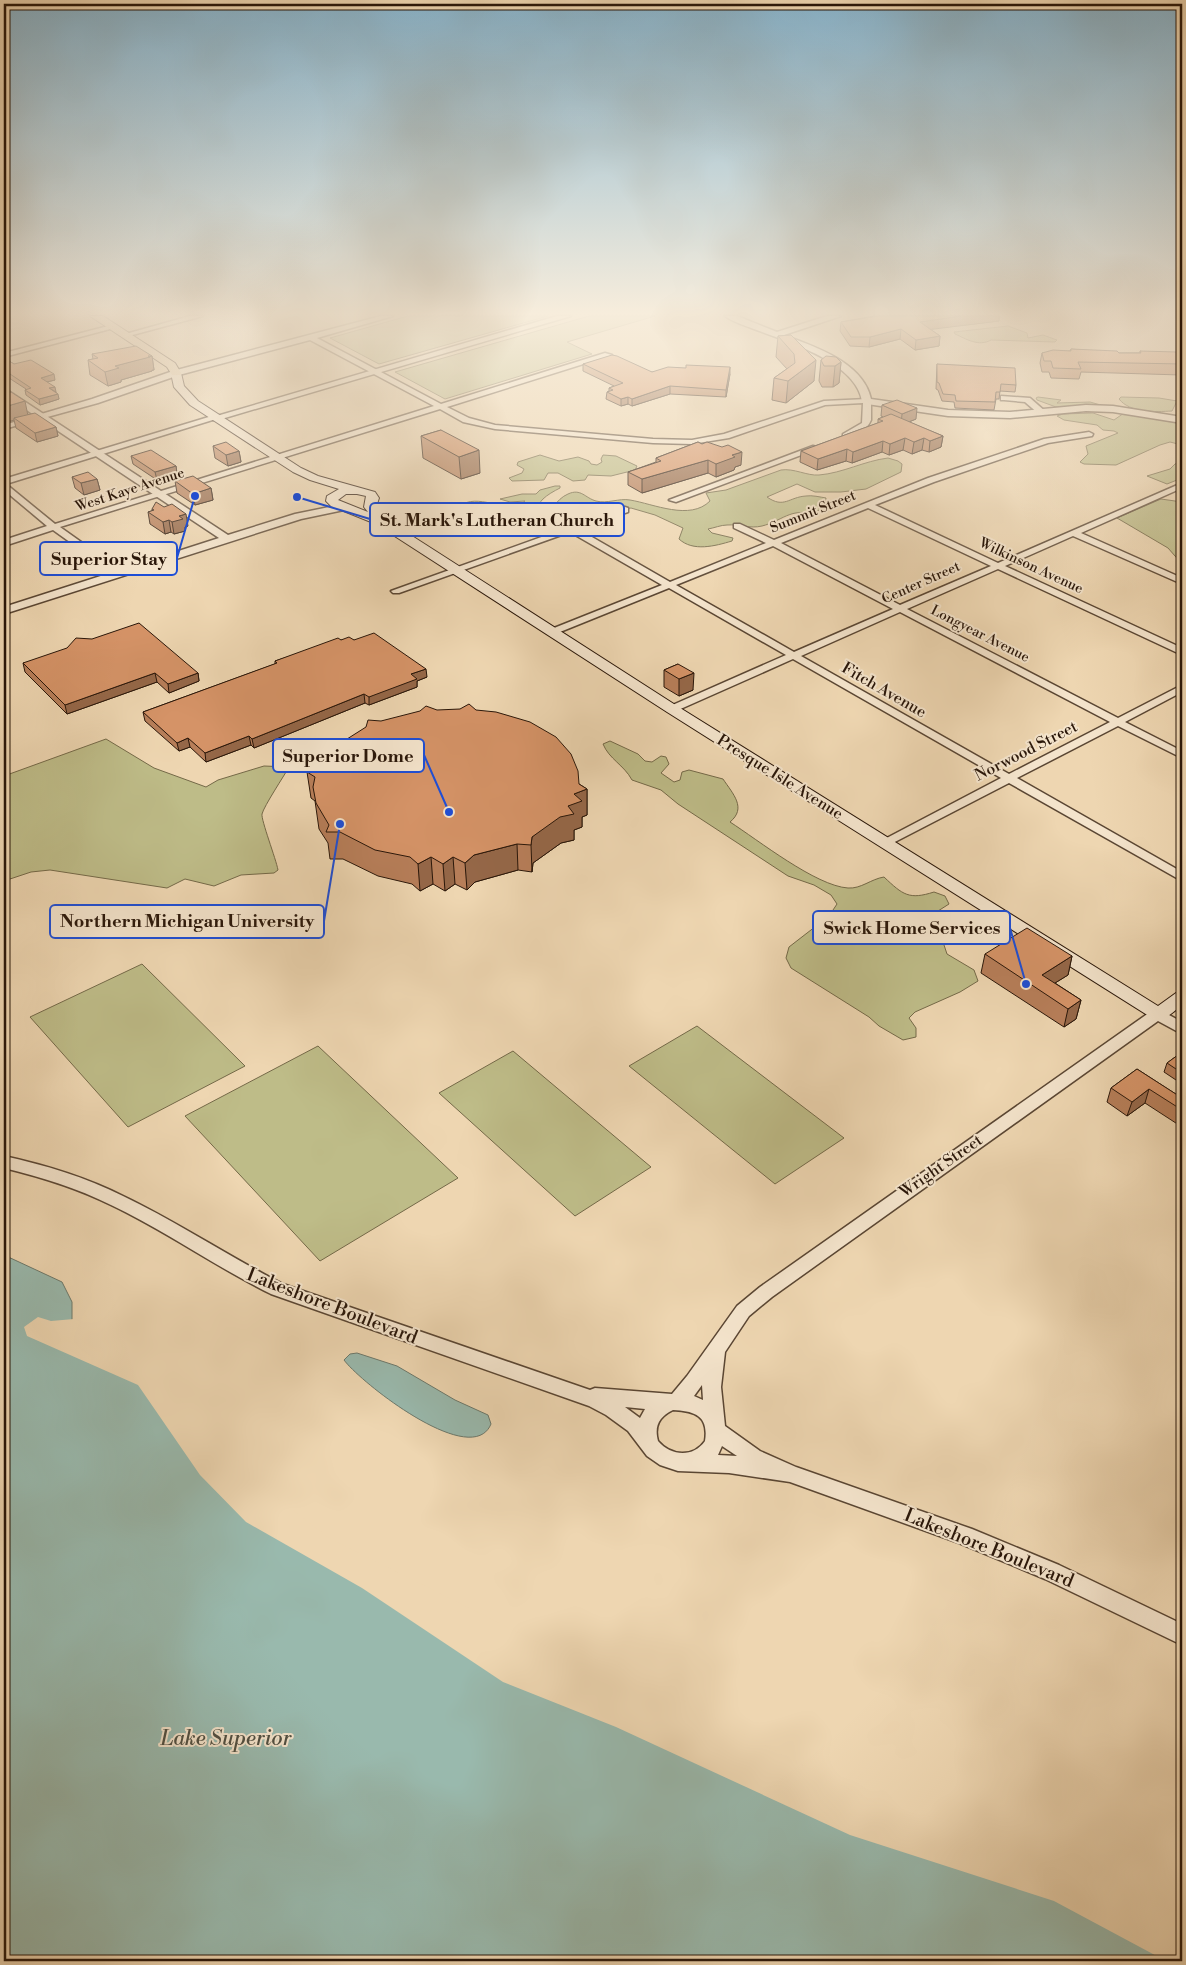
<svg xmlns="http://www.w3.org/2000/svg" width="1186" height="1965" viewBox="0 0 1186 1965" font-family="'Libre Bodoni',serif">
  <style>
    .green { fill: #bebc88; stroke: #746948 }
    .water { fill: #99b9ad; stroke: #6c786b }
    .pier { fill: #eed6b1 }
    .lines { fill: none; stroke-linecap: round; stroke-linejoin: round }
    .minor-casing { stroke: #5a4633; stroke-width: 3 }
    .tertiary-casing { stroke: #5a4633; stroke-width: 3 }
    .secondary-casing { stroke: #291609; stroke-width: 2 }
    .primary-casing { stroke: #291609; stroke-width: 2 }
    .minor { fill: #f4e4cc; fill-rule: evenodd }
    .tertiary { fill: #f4e4cc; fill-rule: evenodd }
    .secondary { fill: #f4e4cc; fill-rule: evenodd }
    .primary { fill: #eed6b1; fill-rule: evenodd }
    .wall { fill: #b77e59; stroke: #291609 }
    .shaded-wall { fill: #956748; stroke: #291609 }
    .building { fill: #d59367; stroke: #291609 }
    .labels { text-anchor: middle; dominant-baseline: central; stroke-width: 4; stroke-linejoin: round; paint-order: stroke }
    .far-street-label { font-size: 14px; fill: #291609; stroke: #f4e4cc }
    .street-label { font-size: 16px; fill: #291609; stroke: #f4e4cc }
    .near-street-label { font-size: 19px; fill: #291609; stroke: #f4e4cc }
    .near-water-label { font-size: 21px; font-style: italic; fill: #504f42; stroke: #f4e4cc }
    .leader { fill: none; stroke: #1d4ed8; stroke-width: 2 }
    .callout-dot { fill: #1d4ed8; stroke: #f4e4cc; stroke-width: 2 }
    .callout { fill: #f4e4cc; stroke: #1d4ed8; stroke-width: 2 }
    .callout-label { font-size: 18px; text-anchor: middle; font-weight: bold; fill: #291609 }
  </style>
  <rect width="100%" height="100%" fill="#eed6b1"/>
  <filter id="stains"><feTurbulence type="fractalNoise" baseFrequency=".004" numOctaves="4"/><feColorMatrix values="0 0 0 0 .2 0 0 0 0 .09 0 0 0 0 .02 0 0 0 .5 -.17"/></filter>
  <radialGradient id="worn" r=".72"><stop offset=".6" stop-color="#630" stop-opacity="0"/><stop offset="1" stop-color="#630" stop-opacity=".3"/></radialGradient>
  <g class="green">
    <path d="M408 316H548L379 364 330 338Z"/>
    <path d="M589 316H655L567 342 592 354 445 399 395 372Z"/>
    <path d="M1008 326 1027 333 1028 338 1043 335 1057 340 1055 342 991 340C979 347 966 339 955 334L954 332Z"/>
    <path d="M1038 397 1061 400 1057 403 1090 402 1104 406 1056 407 1037 400 1036 398Z"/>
    <path d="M1121 397 1159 398 1177 401 1172 411C1155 412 1130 413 1119 399Z"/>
    <path d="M1093 413 1114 420 1124 413 1182 423V445L1170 442 1160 445 1116 465 1084 464 1080 462 1088 454 1086 446 1118 433 1114 431 1103 430 1097 425 1064 420 1057 416 1063 414Z"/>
    <path d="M540 455 559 461 578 457 589 461 591 464 597 465 602 462 601 459 603 455 616 456 637 466 635 470 611 476 588 475 585 480 573 481 558 473H548L544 480 512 481 509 478 522 473 524 469 517 465 518 462Z"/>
    <path d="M888 458 898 461 902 464 901 472 866 489 841 492H815L797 484 767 497C784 509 789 497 806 496 812 495 820 497 826 498L825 506 813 514C790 508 782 521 762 526 750 529 739 524 727 525 721 525 714 528 708 529L712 533 733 538 732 541C715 546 693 552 679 539L683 528 655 515 631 508 615 511 542 534 529 531C533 528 538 525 542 522 550 513 556 499 568 494 581 488 585 498 596 501 607 504 619 498 630 500 654 504 690 521 710 501L706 493 726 490 781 470C794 468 807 476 819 475 843 473 864 461 888 458Z"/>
    <path d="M1182 461V478L1167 484 1147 476 1170 469 1175 464Z"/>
    <path d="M555 486H560V488C554 491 547 495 543 499 532 510 526 541 505 534L499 528 488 525 475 516 460 512 463 507V504C482 494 509 515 525 501L510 502 500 499 522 494H536L540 490Z"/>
    <path d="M1161 499 1182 502V564L1168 548 1117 518Z"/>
    <path d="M106 739 154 768 206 787 218 780 264 766 289 767C284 776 264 806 262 814 261 820 276 859 278 870L274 873 241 875 214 886 185 879 167 888 50 870 31 872 4 881V776Z"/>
    <path d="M610 741 638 754 645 761 652 762 661 756 666 757 669 764 661 773 674 782 680 780 682 772 689 770 723 779C733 794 747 808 730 822 758 840 816 886 848 888 861 889 871 879 884 877 903 895 909 900 934 892L945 896 949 904 938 911V922L948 932 943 942 947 954 974 970 978 981 960 992 915 1012 909 1018 916 1028V1037L903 1040 879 1026 869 1017 791 968 786 958 789 947 829 916 837 904 831 895 814 885 788 876 678 804 661 790 632 780C624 765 609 759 603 744Z"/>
    <path d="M142 964 245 1066 128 1127 30 1017Z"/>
    <path d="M697 1026 844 1138 775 1184 629 1066Z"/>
    <path d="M318 1046 458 1178 320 1261 185 1116Z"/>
    <path d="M513 1051 651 1167 575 1216 439 1093Z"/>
  </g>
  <g class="water">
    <path d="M4 1255 62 1282 72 1302V1325L260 1488 328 1541 584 1668 740 1735 880 1808 1182 1919V1961H4Z"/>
    <path d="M357 1353 397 1366 455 1400 488 1415 491 1424C472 1470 361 1383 344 1360L350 1354Z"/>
  </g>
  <path class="pier" d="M38 1317 51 1321 74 1319V1323L107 1340 121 1355 177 1396 262 1486 329 1538 584 1665 604 1656 741 1733 881 1806 1030 1838 1182 1916V1961H1166L1054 1901 850 1835 616 1727 503 1682 362 1588 246 1522 200 1475 138 1385 27 1336 24 1327Z"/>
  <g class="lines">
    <defs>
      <g id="minor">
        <path d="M190 316H203L125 337 122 335Z"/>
        <path d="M381 316H393L317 338 441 404 605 353 612 355 447 407 469 418 495 425 653 439 692 440 724 434 824 401 867 399 871 401V420C867 430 854 438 843 438V434L862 423 863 403 825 405 729 438 692 444 653 443 495 429 463 422 440 409 60 527 122 571V575H116L53 530 4 546V540L47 526 4 490V479L212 416 219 418 6 484 55 524 434 406 310 340 179 375 98 403 4 429V425L92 399 173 371Z"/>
        <path d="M112 325 115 327 114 328 4 357V353Z"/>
        <path d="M1001 396 1030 398 1046 412 1039 414 1025 402 1004 400H1001Z"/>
        <path d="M1089 432 1093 434 1092 436 1048 443 934 482 875 505 998 563 1182 483V488L1081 533 1182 578V584L1073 536 1005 566 1182 648V655L998 569 907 609 1118 718 1182 685V692L1125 722 1182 751V758L1118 726 1017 778 1182 872V881L1009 783 889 845H881L879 843 881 841 1001 778 793 659 676 711H668V707L786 655 669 588 555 634H549V630L662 585 570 532 399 593H393L391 591 625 507 628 508V512L578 529 670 582 766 543 734 528V524H740L774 540 928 478 1044 439ZM868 508 991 566 900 605 781 543ZM773 546 893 609 794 652 676 585ZM900 612 1110 722 1009 774 801 656Z"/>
        <path d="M813 446 820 448 676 502 669 500Z"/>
      </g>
      <g id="tertiary">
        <path d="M557 316H571L218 420H212L210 418Z"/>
        <path d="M725 316H737L777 332 827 316H841L784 335C815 347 863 362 871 399L948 410 1010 412 1086 405 1113 406 1182 417V423L1113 412 1086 411 1010 418 948 416 867 404 862 401C856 362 786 341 754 329 744 325 733 322 725 316Z"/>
        <path d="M4 388 228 535 295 514 344 504 349 507 344 510 301 519 4 614V607L219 538 4 395Z"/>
        <path d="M1158 1009 1182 1022V1034L1158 1021 772 1297 749 1316 725 1352 721 1387 725 1426 760 1451 796 1467 972 1529 1059 1565 1182 1624V1645L1045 1579 959 1543 790 1482 729 1473 678 1471 660 1465 647 1456 628 1431 606 1415 589 1406 271 1294C216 1267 166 1231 111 1205 77 1188 41 1177 4 1168V1156C45 1165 85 1177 123 1196 178 1222 229 1257 283 1284L590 1390 595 1388 672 1394 687 1376 737 1306 760 1287 1153 1010ZM702 1385 703 1400 694 1396ZM625 1407 645 1409 640 1418ZM673 1410C695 1411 709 1416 705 1441 693 1458 671 1456 658 1441 654 1426 659 1417 673 1410ZM722 1446 737 1456 718 1455Z"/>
      </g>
      <path id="secondary" d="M176 370 181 373 184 386 198 401 301 468 318 476 375 492 379 498 376 507 384 518 677 706 1158 1006 1176 993 1182 991V1005C1173 1012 1164 1022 1152 1018L667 712 376 524 331 506 326 501 327 496 339 489 310 480 293 472 190 405 174 387 171 373ZM346 494H357L366 496 364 507 368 512 338 500Z"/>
      <path id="primary" d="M90 316H103L175 363 181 373 180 375H172L167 367Z"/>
    </defs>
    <use href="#minor" class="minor-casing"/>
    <use href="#tertiary" class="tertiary-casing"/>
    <use href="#secondary" class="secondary-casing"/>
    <use href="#primary" class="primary-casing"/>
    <use href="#minor" class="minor"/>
    <use href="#tertiary" class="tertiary"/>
    <use href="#secondary" class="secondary"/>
    <use href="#primary" class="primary"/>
  </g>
  <g class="wall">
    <path d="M874 316H999V321L930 329 940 336 939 346 915 350 900 339 869 347 850 346 840 331 841 322Z"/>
    <path d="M1177 316H1182V321L1176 318Z"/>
    <path d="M791 335 814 381 786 403 772 400 774 378 787 369 776 357 778 336Z"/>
    <path d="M1071 349 1119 353H1140V351L1182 362V369L1181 375 1081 372 1079 379 1051 378 1049 372H1042L1040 363 1042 353 1070 351Z"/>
    <path d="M92 354 152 356 154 370H152V371L121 380V382L108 386 90 375 88 360 93 359Z"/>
    <path d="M4 358 14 364 55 380 47 382 56 392 59 399 40 405 26 395 25 390 26 389 9 378Z"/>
    <path d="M821 360 841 362 839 383 833 387H822L819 381Z"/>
    <path d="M583 364 652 372 730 374 726 397 670 394 632 406 628 404 621 406 606 399 607 392 609 391V388L614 386 583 371Z"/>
    <path d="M937 364 1016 385 1015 392 1000 391 999 399H996L994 410 955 408 954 402 942 401 938 390 936 389Z"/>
    <path d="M4 393 28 414 56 427 58 436 37 442 16 428 14 420 4 423Z"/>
    <path d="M882 405 916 419 909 422 943 436 941 447 929 452 922 450 912 454 903 450 889 455 882 452 852 463 846 461 817 470 800 462 801 451 878 423V419L883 417 881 416Z"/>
    <path d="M441 430 480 473 461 479 423 458 421 436Z"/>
    <path d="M698 442 741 465 735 467 734 470 716 477 708 473 642 493 628 485V472L656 462V458Z"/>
    <path d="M213 446 239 451 241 462 228 466 215 458Z"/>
    <path d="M131 456 176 466 177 473 157 480 133 464Z"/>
    <path d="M72 477 97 479 100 490 84 495 75 488Z"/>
    <path d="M175 481 211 488 213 500 195 505 177 493Z"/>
    <path d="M152 509 188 526 185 527V531L174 534 171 532 165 534 150 524 148 512 152 511Z"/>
    <path d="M341 640H354L427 677 417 681V687L369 705 365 703 254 748 251 745 206 762 190 747 179 751 145 721 143 712 275 664V661Z"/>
    <path d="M23 663 198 673 199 681 169 693 157 682 67 714 25 672Z"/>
    <path d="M678 664 693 690 679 696 664 687V670Z"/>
    <path d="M322 749 579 784 587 789V815L582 817V827L574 830V840L561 843 533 863 532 872 518 870 475 882 467 890 455 884 445 891 433 884 420 891 412 884 378 876 343 859H330L328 843 319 829 315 801 311 798 307 772 314 769 313 760 323 757Z"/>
    <path d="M985 954 1072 956 1068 975 1055 983 1081 1000 1076 1019 1064 1027 981 973Z"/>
    <path d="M1182 1052V1084L1164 1072 1167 1063Z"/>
    <path d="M1137 1069 1182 1098V1127L1145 1103 1127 1116 1107 1102 1111 1088Z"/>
  </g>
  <g class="shaded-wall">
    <path d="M961 316H999V321L918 331 920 322Z"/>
    <path d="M901 329 900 339 869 347 870 337Z"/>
    <path d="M940 336 939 346 915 350 916 340Z"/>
    <path d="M152 356 154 370H152V371L121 380V382L108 386 105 372 115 366Z"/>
    <path d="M816 360 814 381 786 403 788 381Z"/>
    <path d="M841 362 839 383 833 387 835 366Z"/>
    <path d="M730 367V374L726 397V390Z"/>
    <path d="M7 372 9 378 4 379V373Z"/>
    <path d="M54 374 55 380 42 383 41 378Z"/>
    <path d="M670 386V394L632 406V399Z"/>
    <path d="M55 387 56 392 49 388Z"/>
    <path d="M58 394 59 399 40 405 39 399Z"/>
    <path d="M628 397V404L621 406V399Z"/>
    <path d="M25 401 28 416 14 418V420L4 423V407Z"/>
    <path d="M917 408 916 419 901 425 902 414Z"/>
    <path d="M56 427 58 436 37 442 35 433Z"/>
    <path d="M943 436 941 447 929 452 930 441Z"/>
    <path d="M905 438 903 450 889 455 890 444Z"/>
    <path d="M924 438 922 450 912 454 914 442Z"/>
    <path d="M883 441 882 452 852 463 853 452Z"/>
    <path d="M847 449 846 461 817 470 818 459Z"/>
    <path d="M479 450 480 473 461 479 459 457Z"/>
    <path d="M239 451 241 462 228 466 226 455Z"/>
    <path d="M742 452 741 465 735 467 734 470 716 477V464L732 455Z"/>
    <path d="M708 460V473L642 493V479Z"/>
    <path d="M176 466 177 473 157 480 155 472Z"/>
    <path d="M97 479 100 490 84 495 81 483Z"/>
    <path d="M211 488 213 500 195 505 193 494Z"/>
    <path d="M186 514 188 526 185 527V531L174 534 172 522 179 516Z"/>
    <path d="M169 520 171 532 165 534 163 522Z"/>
    <path d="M426 669 427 677 417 681V687L369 705V697L411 674Z"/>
    <path d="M155 673 157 682 67 714 65 705Z"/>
    <path d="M198 673 199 681 169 693 168 684Z"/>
    <path d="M694 673 693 690 679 696V679Z"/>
    <path d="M364 694 365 703 254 748 252 739Z"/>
    <path d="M249 736 251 745 206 762 205 753Z"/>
    <path d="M188 738 190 747 179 751 177 743Z"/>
    <path d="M587 789V815L582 817V827L574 830V840L561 843 533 863 532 872 531 845 532 837 568 806 574 794Z"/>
    <path d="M517 844 518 870 475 882 467 890 465 863 474 855Z"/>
    <path d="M431 857 433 884 420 891 418 864Z"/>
    <path d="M453 857 455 884 445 891 443 864Z"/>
    <path d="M1072 956 1068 975 1042 991V975Z"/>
    <path d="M1081 1000 1076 1019 1064 1027 1068 1009Z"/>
    <path d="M1149 1089 1145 1103 1127 1116 1132 1102Z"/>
  </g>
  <g class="building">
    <path d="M878 316H961L920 322 940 336 916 340 901 329 870 337H851L841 322Z"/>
    <path d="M791 335 816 360 788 381 774 378 795 363 794 354 778 336Z"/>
    <path d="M136 346 152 356H148L150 357 115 366 119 368 105 372 88 360 98 358 92 354Z"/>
    <path d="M1071 349 1117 351 1119 353H1141L1140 351 1177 352 1182 362V364L1078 362 1081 369 1053 368 1051 361H1044L1042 353 1053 350 1071 351Z"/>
    <path d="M612 355 617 356 652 372 668 367 686 368V365L730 367 726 390 670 386 632 399 628 397 621 399 607 392 613 390 609 388 623 383 583 364Z"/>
    <path d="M826 356 836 357 841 362 835 366H824L821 360Z"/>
    <path d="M4 358 14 364 31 360 54 374 41 378 55 387 49 388 58 394 39 399 25 390 31 388 7 372 4 373Z"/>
    <path d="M937 364 1015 368 1016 385 1001 384 1000 392H996L995 402 956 401 955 395 943 394 939 383 937 382Z"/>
    <path d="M11 392 25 401 4 407V393Z"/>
    <path d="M897 400 917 408 902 414 882 405Z"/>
    <path d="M35 413 56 427 35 433 14 418Z"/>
    <path d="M891 414 943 436 930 441 924 438 914 442 905 438 890 444 883 441 853 452 847 449 818 459 801 451 883 421 878 419Z"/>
    <path d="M441 430 479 450 459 457 421 436Z"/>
    <path d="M226 442 239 451 226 455 213 446Z"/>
    <path d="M698 442 702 444 707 442 722 447 728 445 742 452 732 455 735 457 716 464 708 460 642 479 628 472 661 461 656 458Z"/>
    <path d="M151 450 176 466 155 472 131 456Z"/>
    <path d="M88 472 97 479 81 483 72 477Z"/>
    <path d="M193 476 211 488 193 494 175 481Z"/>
    <path d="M156 502 164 507 172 504 186 514 179 516 183 519 172 522 169 520 163 522 148 512 154 510 152 509Z"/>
    <path d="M139 623 198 673 168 684 155 673 65 705 23 663 67 648 76 638 92 639Z"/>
    <path d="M374 633 426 669 411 674 417 679 369 697 364 694 252 739 249 736 205 753 188 738 177 743 143 712 277 663 275 661 338 638 341 640 349 637 354 640Z"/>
    <path d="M678 664 694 673 679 679 664 670Z"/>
    <path d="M469 704 476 710 496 712 530 722 556 737 571 754 578 771 579 784 587 789 574 794 582 801 568 806 574 814 560 817 532 837 531 845 517 844 474 855 465 863 453 857 443 864 431 857 418 864 410 857 375 850 340 832H326L329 825 316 803 313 787 315 777 307 772 320 767 313 760 327 756 322 749 336 746 366 727 368 720 381 721 420 711 426 706 437 710 460 709Z"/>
    <path d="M1027 928 1072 956 1042 975 1081 1000 1068 1009 985 954Z"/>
    <path d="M1182 1052V1073L1167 1063Z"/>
    <path d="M1137 1069 1182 1098V1110L1149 1089 1132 1102 1111 1088Z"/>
  </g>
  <linearGradient id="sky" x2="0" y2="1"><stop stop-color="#88b6d0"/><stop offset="0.53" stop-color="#f7eddc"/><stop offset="1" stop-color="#f7eddc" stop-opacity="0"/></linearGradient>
  <rect width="1186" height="591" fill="url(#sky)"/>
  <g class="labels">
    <g class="far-street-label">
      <text transform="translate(130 490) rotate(-18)">West Kaye Avenue</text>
      <text transform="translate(813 512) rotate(-22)">Summit Street</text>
      <text transform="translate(1031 566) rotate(25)">Wilkinson Avenue</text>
      <text transform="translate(921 583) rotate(-24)">Center Street</text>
      <text transform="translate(980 634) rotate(27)">Longyear Avenue</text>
    </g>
    <g class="street-label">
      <text transform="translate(884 690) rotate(30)">Fitch Avenue</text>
      <text transform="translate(1026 751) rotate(-27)">Norwood Street</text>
      <text transform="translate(780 777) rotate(32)">Presque Isle Avenue</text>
      <text transform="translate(941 1166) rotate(-35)">Wright Street</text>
    </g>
    <g class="near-street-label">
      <text transform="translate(332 1306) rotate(21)">Lakeshore Boulevard</text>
      <text transform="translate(989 1548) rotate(22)">Lakeshore Boulevard</text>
    </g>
    <g class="near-water-label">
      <text x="226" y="1739">Lake Superior</text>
    </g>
  </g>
  <path class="leader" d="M297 497L370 519M195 496L177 558M449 812L424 755M340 824L324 921M1026 984L1010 928"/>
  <g class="callout-dot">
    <circle cx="297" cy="497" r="5"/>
    <circle cx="195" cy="496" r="5"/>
    <circle cx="449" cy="812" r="5"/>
    <circle cx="340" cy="824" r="5"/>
    <circle cx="1026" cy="984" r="5"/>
  </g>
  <g class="callout">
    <rect x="370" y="503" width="254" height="33" rx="5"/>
    <rect x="40" y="542" width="137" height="33" rx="5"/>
    <rect x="273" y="739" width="151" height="33" rx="5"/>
    <rect x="50" y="905" width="274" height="33" rx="5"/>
    <rect x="813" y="911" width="197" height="33" rx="5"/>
  </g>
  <g class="callout-label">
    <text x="497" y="526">St. Mark's Lutheran Church</text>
    <text x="109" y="565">Superior Stay</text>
    <text x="348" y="762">Superior Dome</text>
    <text x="187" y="927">Northern Michigan University</text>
    <text x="912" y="934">Swick Home Services</text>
  </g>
  <rect width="1186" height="1965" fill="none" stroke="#eed6b1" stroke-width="20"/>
  <rect x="5" y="5" width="1176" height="1955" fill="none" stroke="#291609" stroke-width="2.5"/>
  <rect x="10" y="10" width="1166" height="1945" fill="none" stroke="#291609"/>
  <rect width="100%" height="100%" filter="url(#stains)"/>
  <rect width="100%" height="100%" fill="url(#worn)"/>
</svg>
